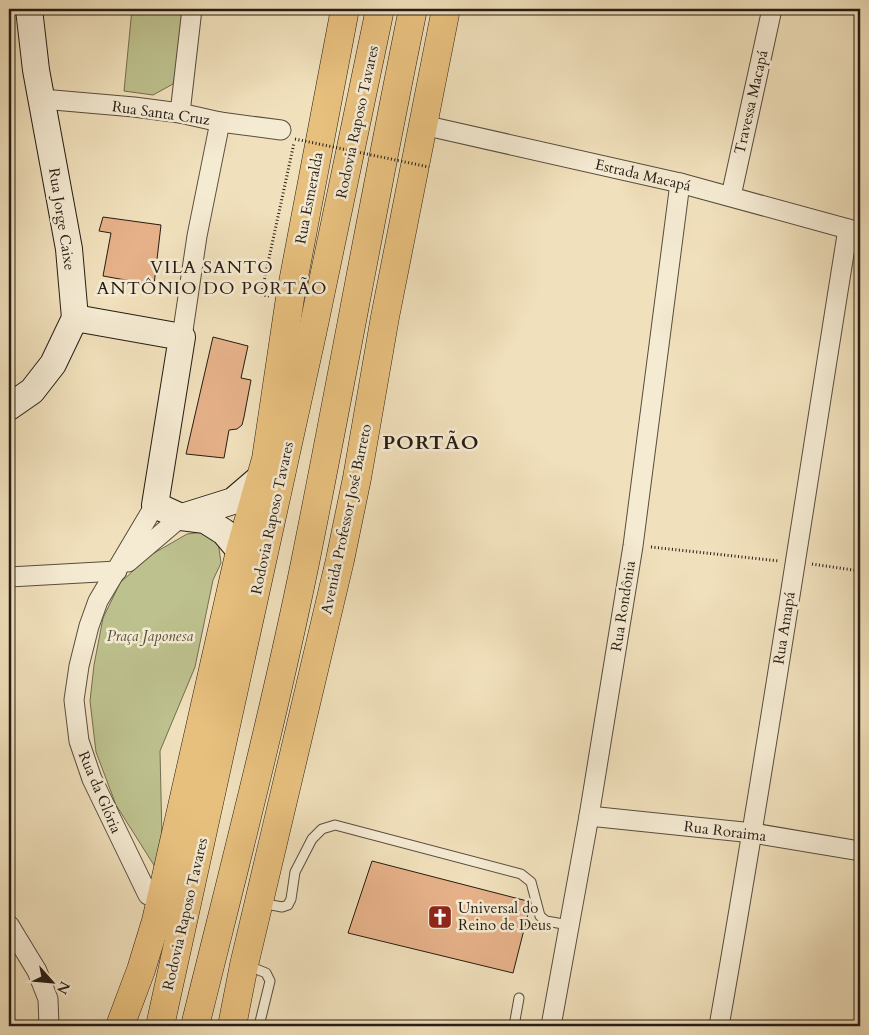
<svg xmlns="http://www.w3.org/2000/svg" width="869" height="1035" viewBox="0 0 869 1035" font-family="Cardo,serif">
  <style>
    .green { fill: #bdc18e; stroke: #726e51 }
    .building { fill: #e6b189; stroke: #261c14 }
    .lines { fill: none; stroke-linecap: round; stroke-linejoin: round }
    .service-casing { stroke: #584d3e; stroke-width: 11 }
    .minor-casing { stroke: #584d3e; stroke-width: 21 }
    .secondary-casing { stroke: #261c14; stroke-width: 28 }
    .trunk-casing { stroke: #261c14; stroke-width: 29 }
    .motorway-casing { stroke: #261c14; stroke-width: 29 }
    .path { stroke: #261c14; stroke-width: 3; stroke-dasharray: 1 2.5; stroke-linecap: butt }
    .service { stroke: #f5ebd3; stroke-width: 9 }
    .minor { stroke: #f5ebd3; stroke-width: 19 }
    .secondary { stroke: #f5ebd3; stroke-width: 26 }
    .trunk { stroke: #e8c07e; stroke-width: 28 }
    .motorway { stroke: #e8c07e; stroke-width: 28 }
    .path-bridge { stroke: #261c14; stroke-width: 3; stroke-dasharray: 1 2.5; stroke-linecap: butt }
    .labels { text-anchor: middle; dominant-baseline: central; stroke-width: 5; stroke-linejoin: round; paint-order: stroke }
    .street-label { font-size: 15px; fill: #261c14; stroke: #f5ebd3 }
    .park-label { font-size: 15px; font-style: italic; fill: #534e39; stroke: #f5ebd3 }
    .poi-label { font-size: 15px; fill: #261c14; stroke: #f5ebd3; text-anchor: start }
    .quarter-label { font-size: 18px; letter-spacing: 1px; fill: #261c14; stroke: #f5ebd3 }
    .district-label { font-size: 20px; font-weight: bold; letter-spacing: 1px; fill: #261c14; stroke: #f5ebd3 }
  </style>
  <rect width="100%" height="100%" fill="#f0e0bb"/>
  <filter id="stains"><feTurbulence type="fractalNoise" baseFrequency=".004" numOctaves="4"/><feColorMatrix values="0 0 0 0 .2 0 0 0 0 .09 0 0 0 0 .02 0 0 0 .5 -.17"/></filter>
  <radialGradient id="worn" r=".72"><stop offset=".6" stop-color="#630" stop-opacity="0"/><stop offset="1" stop-color="#630" stop-opacity=".3"/></radialGradient>
  <g class="green">
    <path d="M132 9H183L187 28 173 84 153 95 124 91Z"/>
    <path d="M203 532 218 541 221 563 213 580 195 667 160 751 162 839 157 870 116 805 96 752 90 701 94 665 103 618 120 583 149 556 187 534Z"/>
  </g>
  <g class="building">
    <path d="M103 217 161 225 154 285 103 276 111 233 99 231Z"/>
    <path d="M213 337 248 346 241 378 251 380 244 417 242 425 237 429 229 430 224 458 186 454Z"/>
    <path d="M372 861 531 902 513 973 348 933Z"/>
  </g>
  <g class="lines">
    <defs>
      <g id="service">
        <path d="M261 903 282 907 288 905 291 899 295 872 312 839 322 829 335 825 521 874 531 882 540 916 546 921 569 925"/>
        <path d="M246 965 266 973 270 981 259 1026"/>
        <path d="M514 1026 519 998"/>
      </g>
      <g id="minor">
        <path d="M42 99 134 107 180 113 220 122 281 130"/>
        <path d="M180 113 192 9"/>
        <path d="M423 125 680 183 859 232"/>
        <path d="M731 196 772 9"/>
        <path d="M182 337 197 236 220 122"/>
        <path d="M128 562 181 517"/>
        <path d="M9 577 117 571"/>
        <path d="M589 816 753 833 860 851"/>
        <path d="M148 895 92 779 79 741 74 700 79 666 89 626 98 601 155 505"/>
        <path d="M9 925 37 971 48 999 49 1026"/>
        <path d="M551 1026 589 816 633 546 680 183"/>
        <path d="M719 1026C766 761 805 495 848 229"/>
      </g>
      <g id="secondary">
        <path d="M75 318 182 337 155 505 181 517 205 520 224 532 240 551"/>
        <path d="M9 407 32 391 53 364 75 318 69 249 36 70 29 9"/>
        <path d="M182 517 233 501 261 477"/>
      </g>
      <g id="trunk">
        <path d="M120 1026 141 970 156 921 240 551 266 459 290 298 345 9"/>
        <path d="M232 1026 244 965 340 560 357 478 385 317 446 9"/>
      </g>
      <g id="motorway">
        <path d="M160 1026 312 334 380 9"/>
        <path d="M195 1026C233 872 273 719 305 563 342 379 375 193 413 9"/>
      </g>
    </defs>
    <use href="#service" class="service-casing"/>
    <use href="#minor" class="minor-casing"/>
    <use href="#secondary" class="secondary-casing"/>
    <use href="#trunk" class="trunk-casing"/>
    <use href="#motorway" class="motorway-casing"/>
    <g class="path">
      <path d="M269 296 261 295 294 143"/>
      <path d="M651 547 779 561"/>
      <path d="M812 564 860 571"/>
    </g>
    <use href="#service" class="service"/>
    <use href="#minor" class="minor"/>
    <use href="#secondary" class="secondary"/>
    <use href="#trunk" class="trunk"/>
    <use href="#motorway" class="motorway"/>
    <path class="path-bridge" d="M295 139 429 167"/>
  </g>
  <defs>
    <symbol id="church-square" viewBox="-11 -11 22 22"><rect x="-9" y="-9" width="18" height="18" rx="4" fill="#8f2418" stroke="#f5ebd3"/><path d="M-1.2-6h2.4v3.5h3.3v2.4h-3.3V6h-2.4V-.1h-3.3v-2.4h3.3Z" fill="#fff"/></symbol>
  </defs>
  <g fill-rule="evenodd">
    <use href="#church-square" x="426" y="903" width="28" height="28"/>
  </g>
  <g class="labels">
    <g class="street-label">
      <text transform="translate(751 102) rotate(-77)">Travessa Macapá</text>
      <text transform="translate(161 113) rotate(8)">Rua Santa Cruz</text>
      <text transform="translate(357 122) rotate(-78)">Rodovia Raposo Tavares</text>
      <text transform="translate(643 175) rotate(13)">Estrada Macapá</text>
      <text transform="translate(309 198) rotate(-79)">Rua Esmeralda</text>
      <text transform="translate(62 219) rotate(81)">Rua Jorge Caixe</text>
      <text transform="translate(272 518) rotate(-78)">Rodovia Raposo Tavares</text>
      <text transform="translate(346 519) rotate(-78)">Avenida Professor José Barreto</text>
      <text transform="translate(623 606) rotate(-81)">Rua Rondônia</text>
      <text transform="translate(784 628) rotate(-81)">Rua Amapá</text>
      <text transform="translate(100 792) rotate(67)">Rua da Glória</text>
      <text transform="translate(725 831) rotate(7)">Rua Roraima</text>
      <text transform="translate(185 914) rotate(-77)">Rodovia Raposo Tavares</text>
    </g>
    <g class="park-label">
      <text x="150" y="636">Praça Japonesa</text>
    </g>
    <g class="poi-label">
      <text x="458" y="908">Universal do<tspan x="458" dy="17">Reino de Deus</tspan></text>
    </g>
    <g class="quarter-label">
      <text x="212" y="267">VILA SANTO<tspan x="212" dy="21">ANTÔNIO DO PORTÃO</tspan></text>
    </g>
    <g class="district-label">
      <text x="431" y="442">PORTÃO</text>
    </g>
  </g>
  <rect width="869" height="1035" fill="none" stroke="#f0e0bb" stroke-width="30"/>
  <rect x="10" y="10" width="849" height="1015" fill="none" stroke="#261c14" stroke-width="2.5"/>
  <rect x="15" y="15" width="839" height="1005" fill="none" stroke="#261c14"/>
  <g transform="translate(52 982) rotate(117)" stroke="#f5ebd3" stroke-width="4" paint-order="stroke">
  <path d="M0-4L9 19L0 12L-9 19Z" fill="#261c14"/>
  <text y="-8" font-size="14" font-weight="bold" text-anchor="middle" fill="#261c14">N</text>
  </g>
  <rect width="100%" height="100%" filter="url(#stains)"/>
  <rect width="100%" height="100%" fill="url(#worn)"/>
</svg>
